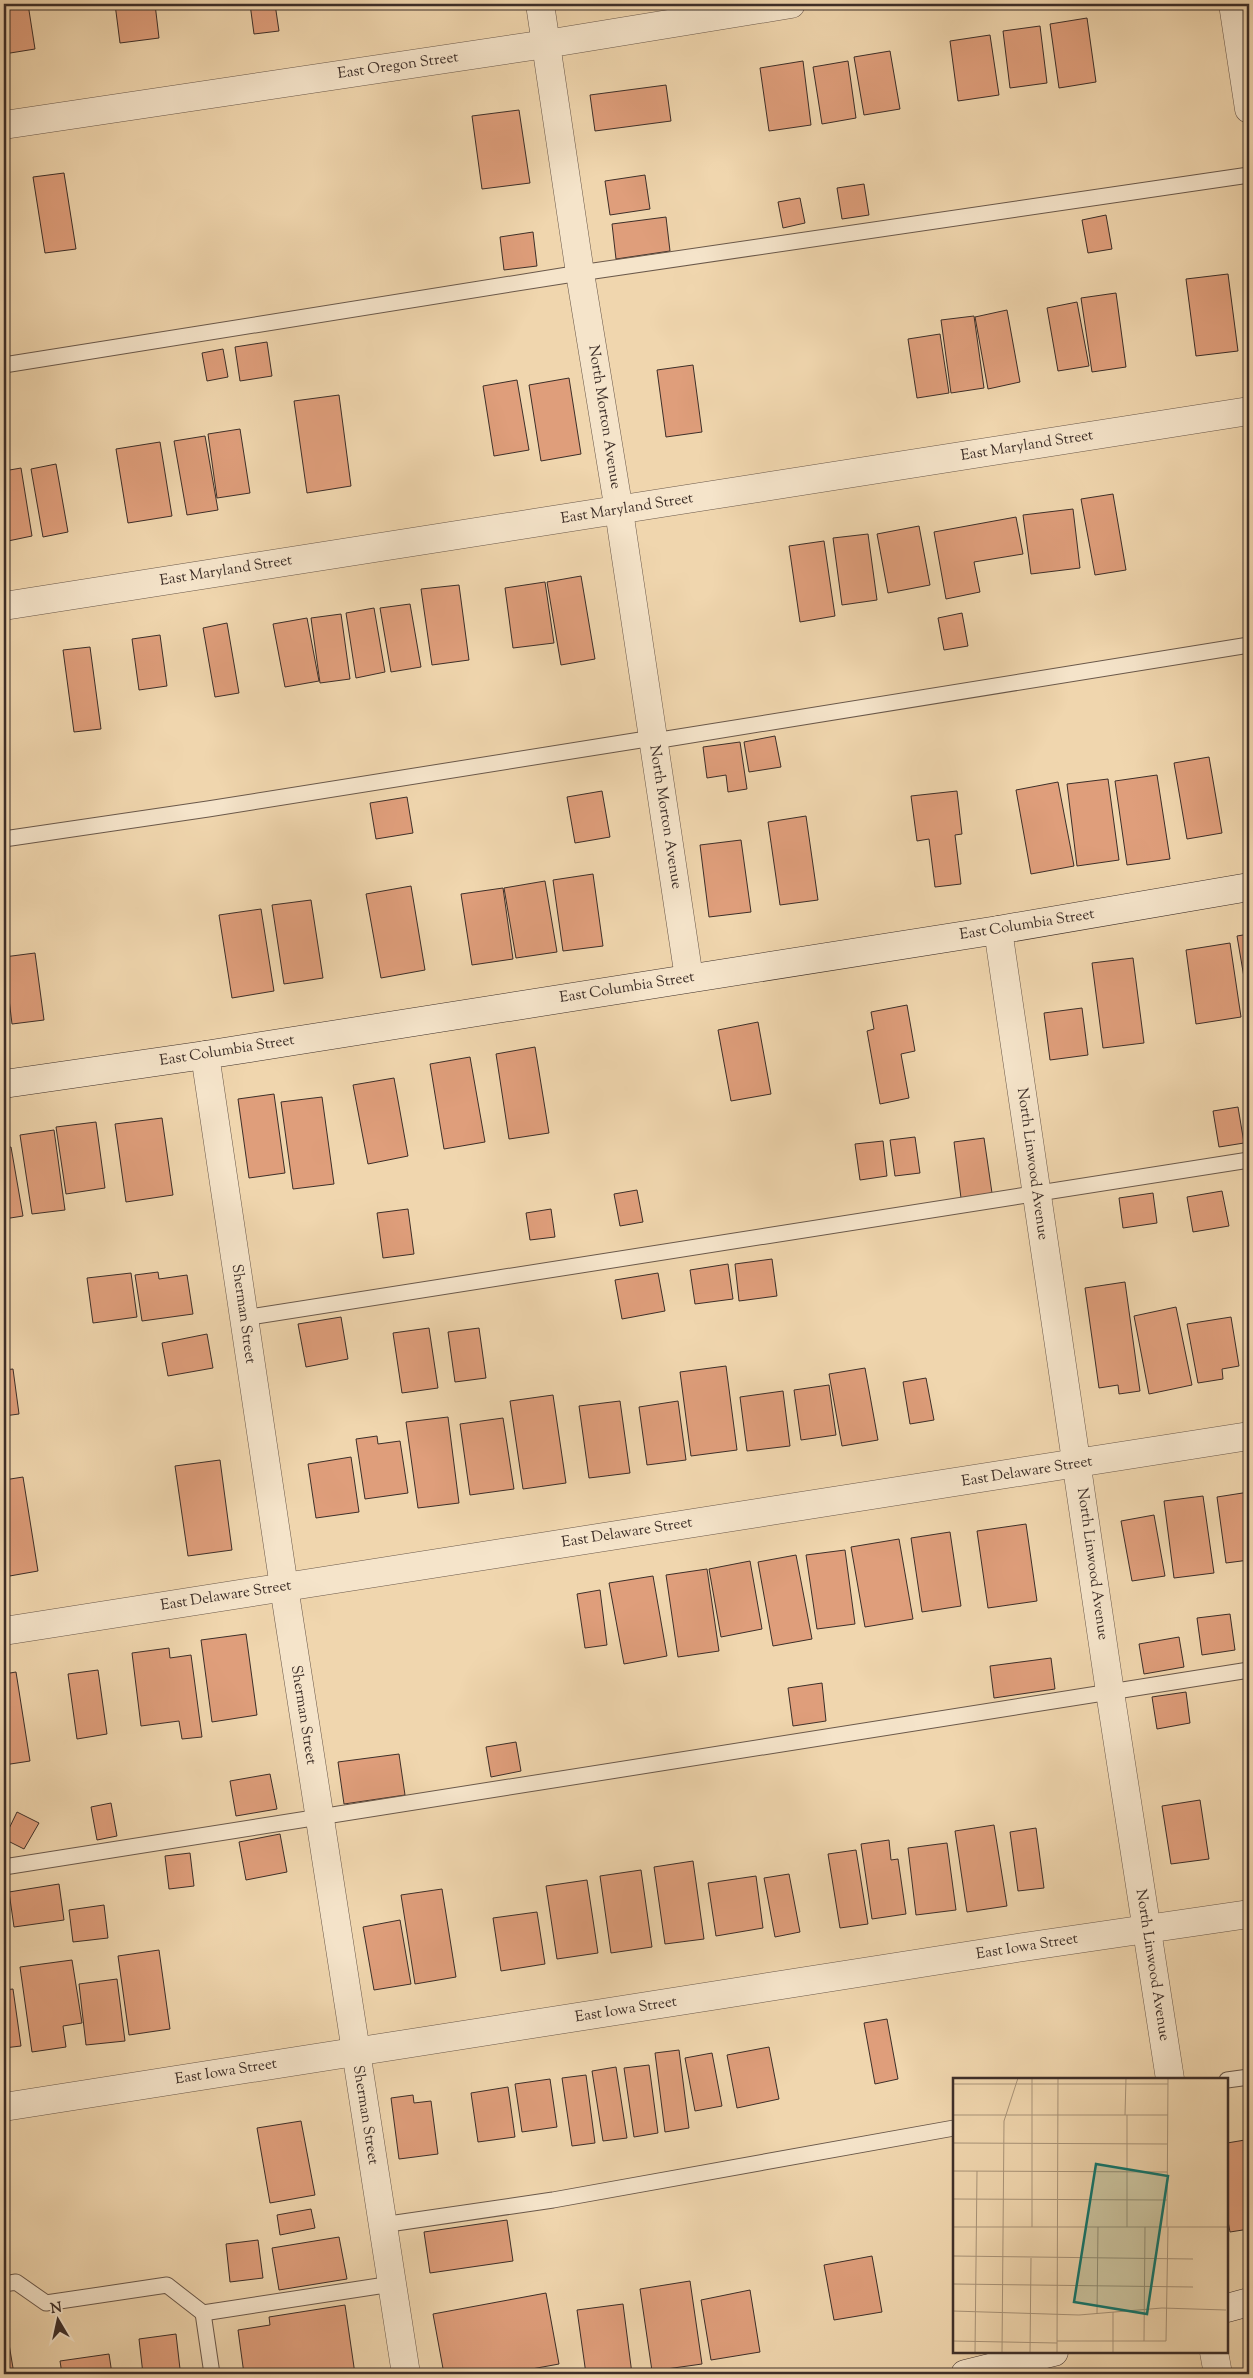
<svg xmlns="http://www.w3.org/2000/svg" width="1253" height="2378" viewBox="0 0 1253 2378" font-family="'Sorts Mill Goudy',serif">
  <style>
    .building { fill: #df9e7b; stroke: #3d2e28 }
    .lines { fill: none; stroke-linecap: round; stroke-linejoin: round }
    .service-casing { stroke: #6a584a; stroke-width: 17 }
    .minor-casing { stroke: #6a584a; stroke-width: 29 }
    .secondary-casing { stroke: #3d2e28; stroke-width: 29 }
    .service { stroke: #f5e4ca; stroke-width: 15 }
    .minor { stroke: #f5e4ca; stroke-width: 28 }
    .secondary { stroke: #f5e4ca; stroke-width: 28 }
    .labels { text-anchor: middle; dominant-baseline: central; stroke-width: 5; stroke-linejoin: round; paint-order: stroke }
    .street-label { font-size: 15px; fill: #3d2e28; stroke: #f5e4ca }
    .inset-road { fill: none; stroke: #a89378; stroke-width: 1 }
    .view { fill: #0f766e; fill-opacity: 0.15; stroke: #0f766e; stroke-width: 2.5 }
    .inset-edge { fill: none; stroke: #3d2e28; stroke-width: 2.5 }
  </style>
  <rect width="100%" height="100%" fill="#f0d6ae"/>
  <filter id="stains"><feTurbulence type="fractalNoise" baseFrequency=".004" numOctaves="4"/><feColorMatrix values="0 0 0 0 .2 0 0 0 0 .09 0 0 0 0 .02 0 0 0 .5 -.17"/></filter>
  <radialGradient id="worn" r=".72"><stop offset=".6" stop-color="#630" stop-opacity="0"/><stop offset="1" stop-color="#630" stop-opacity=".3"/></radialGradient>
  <g class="building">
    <path d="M4 4H28L35 49 4 54Z"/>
    <path d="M115 4H155L159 38 120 43Z"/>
    <path d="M250 4H275L279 31 254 34Z"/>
    <path d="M1087 18 1096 82 1059 88 1050 24Z"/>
    <path d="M1040 26 1047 83 1010 88 1003 31Z"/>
    <path d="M990 35 999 95 958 101 950 41Z"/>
    <path d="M890 51 900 109 864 115 854 57Z"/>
    <path d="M803 61 811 125 769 131 760 68Z"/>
    <path d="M848 61 856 118 822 124 813 67Z"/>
    <path d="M666 85 671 121 595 131 590 95Z"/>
    <path d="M519 110 530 183 482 189 472 116Z"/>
    <path d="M64 173 76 249 45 253 33 177Z"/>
    <path d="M645 175 650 209 610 215 605 181Z"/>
    <path d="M864 184 869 215 842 219 837 188Z"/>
    <path d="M800 198 805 223 783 228 778 202Z"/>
    <path d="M1106 215 1112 249 1088 253 1082 220Z"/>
    <path d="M666 217 670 251 616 259 612 224Z"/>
    <path d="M533 232 537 266 504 270 500 237Z"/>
    <path d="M1228 274 1238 351 1196 356 1186 279Z"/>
    <path d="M1116 293 1126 367 1092 372 1081 298Z"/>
    <path d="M1077 302 1089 366 1058 371 1047 308Z"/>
    <path d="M1007 310 1020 382 988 389 975 317Z"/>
    <path d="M974 316 984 388 951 393 941 320Z"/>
    <path d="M940 334 949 393 917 398 908 339Z"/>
    <path d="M267 342 272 376 240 381 235 347Z"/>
    <path d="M223 349 228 377 207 381 202 353Z"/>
    <path d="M693 365 702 432 666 437 657 370Z"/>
    <path d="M569 378 581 454 541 461 529 385Z"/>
    <path d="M517 380 529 450 494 456 483 386Z"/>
    <path d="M339 395 351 486 307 493 294 401Z"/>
    <path d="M240 429 250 493 217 498 208 434Z"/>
    <path d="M205 436 218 510 187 515 174 441Z"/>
    <path d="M160 442 172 516 128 523 116 449Z"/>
    <path d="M56 464 68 532 43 537 31 469Z"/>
    <path d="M21 468 32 536 8 541 4 516V471Z"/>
    <path d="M1113 494 1126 570 1095 575 1081 499Z"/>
    <path d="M1073 509 1080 568 1031 574 1023 515Z"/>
    <path d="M1016 517 1023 554 974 562 980 592 946 599 934 532Z"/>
    <path d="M919 526 930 585 888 593 877 534Z"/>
    <path d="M868 534 877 600 842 605 833 538Z"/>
    <path d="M824 541 835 616 800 622 789 546Z"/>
    <path d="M581 576 595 659 561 665 547 582Z"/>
    <path d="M545 582 554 643 513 648 505 588Z"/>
    <path d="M459 585 469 660 432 665 421 589Z"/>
    <path d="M410 604 421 667 391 672 380 608Z"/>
    <path d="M374 608 385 672 356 678 346 613Z"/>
    <path d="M962 613 968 646 944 650 938 618Z"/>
    <path d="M341 614 350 679 320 683 311 618Z"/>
    <path d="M307 618 319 681 285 687 273 624Z"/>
    <path d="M227 623 239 693 215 697 203 628Z"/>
    <path d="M160 635 167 686 139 690 132 639Z"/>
    <path d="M90 647 101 729 74 732 63 650Z"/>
    <path d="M775 736 781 767 749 772 744 742Z"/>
    <path d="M740 742 747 789 728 792 726 775 707 778 703 747Z"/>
    <path d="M1209 757 1222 833 1187 839 1174 763Z"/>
    <path d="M1157 775 1170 859 1127 865 1115 781Z"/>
    <path d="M1108 779 1119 860 1077 866 1067 784Z"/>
    <path d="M1058 782 1074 866 1031 874 1016 790Z"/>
    <path d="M602 791 610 837 575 843 567 797Z"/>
    <path d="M957 791 962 834 955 835 961 884 935 887 929 839 917 841 911 796Z"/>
    <path d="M407 797 413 833 376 839 370 803Z"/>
    <path d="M806 816 818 900 780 905 768 822Z"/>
    <path d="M741 840 751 912 709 917 700 845Z"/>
    <path d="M593 874 603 946 563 951 553 880Z"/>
    <path d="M545 881 557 952 516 958 504 888Z"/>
    <path d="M411 886 425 970 381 978 366 894Z"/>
    <path d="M503 888 513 959 472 965 461 894Z"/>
    <path d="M311 900 323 978 284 984 272 905Z"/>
    <path d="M261 909 274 991 232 998 219 915Z"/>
    <path d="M1249 934V1007L1237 936Z"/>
    <path d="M1230 943 1241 1017 1196 1024 1186 950Z"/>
    <path d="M35 953 44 1020 12 1024 4 957Z"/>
    <path d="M1133 958 1144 1043 1103 1048 1092 963Z"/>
    <path d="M907 1005 915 1051 901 1054 909 1098 880 1104 867 1031 874 1029 871 1012Z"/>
    <path d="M1082 1008 1088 1055 1050 1060 1044 1013Z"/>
    <path d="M758 1022 771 1094 731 1101 718 1030Z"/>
    <path d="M535 1047 549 1133 509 1139 496 1054Z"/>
    <path d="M470 1057 485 1142 444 1149 430 1064Z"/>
    <path d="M394 1078 408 1156 368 1164 353 1085Z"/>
    <path d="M274 1094 285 1173 249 1178 238 1099Z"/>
    <path d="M322 1097 334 1184 293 1189 281 1102Z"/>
    <path d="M1238 1107 1244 1143 1219 1147 1213 1111Z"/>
    <path d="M162 1118 173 1195 126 1202 115 1124Z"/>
    <path d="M96 1122 105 1188 66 1194 56 1127Z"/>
    <path d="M54 1130 65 1210 32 1214 20 1135Z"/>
    <path d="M915 1137 920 1173 895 1176 890 1140Z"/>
    <path d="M984 1138 992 1193 961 1198 954 1142Z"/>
    <path d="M883 1141 887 1176 860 1180 855 1144Z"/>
    <path d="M11 1147 23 1216 4 1219V1148Z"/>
    <path d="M637 1190 643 1222 620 1226 614 1194Z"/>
    <path d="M1222 1191 1229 1226 1193 1232 1187 1197Z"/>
    <path d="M1153 1193 1157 1223 1123 1228 1119 1198Z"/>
    <path d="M408 1209 414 1254 383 1258 377 1213Z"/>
    <path d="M551 1209 555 1237 530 1240 526 1213Z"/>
    <path d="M772 1259 777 1296 739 1301 735 1264Z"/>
    <path d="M728 1264 733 1299 695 1304 690 1270Z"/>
    <path d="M158 1272 159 1279 187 1275 193 1314 142 1321 135 1275Z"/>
    <path d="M131 1273 137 1317 93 1323 87 1278Z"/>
    <path d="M658 1273 665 1311 622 1319 615 1280Z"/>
    <path d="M1125 1282 1140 1391 1119 1394 1118 1385 1099 1388 1085 1288Z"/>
    <path d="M1176 1307 1192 1385 1149 1394 1134 1316Z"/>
    <path d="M1249 1312V1335L1246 1313Z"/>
    <path d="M341 1317 348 1359 306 1367 298 1324Z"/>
    <path d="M1231 1317 1239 1366 1222 1369 1223 1379 1198 1383 1187 1324Z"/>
    <path d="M429 1328 438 1388 402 1393 393 1333Z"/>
    <path d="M479 1328 486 1378 455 1382 448 1332Z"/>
    <path d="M207 1334 213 1368 168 1376 162 1343Z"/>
    <path d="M726 1366 737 1450 691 1456 680 1372Z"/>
    <path d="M865 1368 878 1440 842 1446 829 1374Z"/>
    <path d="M13 1369 19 1414 4 1416V1370Z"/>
    <path d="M926 1378 934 1420 910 1424 903 1382Z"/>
    <path d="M829 1385 836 1435 801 1440 794 1390Z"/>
    <path d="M783 1391 790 1446 747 1451 740 1397Z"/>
    <path d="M553 1395 566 1483 523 1489 510 1401Z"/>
    <path d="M620 1401 630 1473 589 1478 579 1406Z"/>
    <path d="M678 1401 686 1460 647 1465 639 1407Z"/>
    <path d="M448 1417 459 1503 418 1508 406 1422Z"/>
    <path d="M503 1418 514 1489 470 1495 460 1424Z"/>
    <path d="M377 1436 378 1444 400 1441 408 1493 365 1499 356 1439Z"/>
    <path d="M351 1457 359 1512 316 1518 308 1464Z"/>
    <path d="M220 1460 232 1550 188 1556 175 1466Z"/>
    <path d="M23 1477 38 1571 4 1577V1480Z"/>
    <path d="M1249 1492V1560L1226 1563 1217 1497Z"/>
    <path d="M1203 1496 1214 1573 1174 1578 1164 1501Z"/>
    <path d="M1154 1515 1165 1576 1132 1581 1121 1521Z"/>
    <path d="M1026 1524 1037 1601 988 1608 977 1531Z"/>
    <path d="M950 1532 961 1606 922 1612 911 1538Z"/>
    <path d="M899 1539 913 1619 865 1627 851 1547Z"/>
    <path d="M845 1550 855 1624 817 1629 806 1555Z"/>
    <path d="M796 1555 812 1639 773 1646 758 1562Z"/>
    <path d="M750 1561 762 1629 721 1637 709 1569Z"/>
    <path d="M707 1569 719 1651 678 1657 666 1575Z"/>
    <path d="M653 1576 667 1656 624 1664 609 1583Z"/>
    <path d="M600 1590 607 1645 585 1648 577 1594Z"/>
    <path d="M1230 1614 1235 1650 1202 1655 1197 1618Z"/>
    <path d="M246 1634 257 1715 212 1722 201 1640Z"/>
    <path d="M1179 1637 1184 1667 1144 1674 1139 1644Z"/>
    <path d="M169 1648 170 1658 191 1655 202 1737 182 1739 179 1721 141 1726 132 1653Z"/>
    <path d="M1051 1658 1055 1689 994 1698 990 1666Z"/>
    <path d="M98 1670 107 1734 77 1739 68 1674Z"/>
    <path d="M16 1672 30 1761 4 1765V1674Z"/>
    <path d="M822 1683 826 1721 793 1726 788 1688Z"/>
    <path d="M1186 1692 1190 1723 1157 1729 1152 1697Z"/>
    <path d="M516 1742 521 1771 491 1777 486 1747Z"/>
    <path d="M399 1754 405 1795 344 1804 338 1762Z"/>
    <path d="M270 1774 277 1809 236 1816 230 1781Z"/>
    <path d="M1200 1800 1209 1859 1171 1864 1162 1806Z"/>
    <path d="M111 1803 117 1836 97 1840 91 1807Z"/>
    <path d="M17 1812 39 1823 24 1849 4 1839Z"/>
    <path d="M994 1825 1007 1906 967 1912 955 1831Z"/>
    <path d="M1036 1828 1044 1888 1018 1891 1010 1832Z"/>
    <path d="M280 1834 287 1872 246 1880 239 1842Z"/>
    <path d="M889 1840 891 1860 898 1859 906 1914 872 1919 861 1844Z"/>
    <path d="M947 1843 956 1910 916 1915 908 1848Z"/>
    <path d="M856 1850 868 1924 840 1928 828 1854Z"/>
    <path d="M190 1853 194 1886 169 1889 165 1856Z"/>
    <path d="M693 1861 704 1939 665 1944 654 1867Z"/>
    <path d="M641 1870 652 1947 611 1953 600 1876Z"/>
    <path d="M789 1874 800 1932 775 1937 764 1878Z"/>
    <path d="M756 1876 763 1928 716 1936 708 1883Z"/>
    <path d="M587 1880 598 1953 557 1959 546 1886Z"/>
    <path d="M59 1884 64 1920 14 1927 9 1892Z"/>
    <path d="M442 1889 456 1977 415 1984 401 1895Z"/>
    <path d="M104 1905 108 1938 73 1942 69 1910Z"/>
    <path d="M537 1912 545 1964 501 1971 493 1918Z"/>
    <path d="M400 1920 411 1984 374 1990 363 1927Z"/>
    <path d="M159 1950 170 2029 129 2035 118 1956Z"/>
    <path d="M72 1960 82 2023 63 2026 66 2047 32 2052 20 1967Z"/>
    <path d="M117 1979 125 2041 86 2045 79 1984Z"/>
    <path d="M13 1989 21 2046 4 2048V1990Z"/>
    <path d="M887 2019 898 2079 875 2084 864 2023Z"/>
    <path d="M769 2047 779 2099 737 2108 727 2055Z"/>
    <path d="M679 2050 689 2128 665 2132 655 2053Z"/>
    <path d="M712 2053 722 2106 695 2111 685 2058Z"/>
    <path d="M649 2065 658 2133 634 2137 624 2068Z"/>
    <path d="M616 2067 627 2138 603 2141 592 2071Z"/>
    <path d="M586 2075 595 2143 572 2146 562 2078Z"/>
    <path d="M550 2079 557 2127 522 2132 515 2084Z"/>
    <path d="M508 2087 515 2137 478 2142 471 2093Z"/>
    <path d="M413 2095 414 2103 431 2101 438 2154 399 2159 391 2098Z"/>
    <path d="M301 2121 315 2195 270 2203 257 2128Z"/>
    <path d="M1245 2140 1249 2162V2229L1230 2232 1227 2216V2143Z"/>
    <path d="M311 2209 315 2228 280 2235 277 2215Z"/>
    <path d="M507 2220 513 2261 430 2273 424 2232Z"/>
    <path d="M339 2237 347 2279 279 2290 272 2248Z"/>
    <path d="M258 2240 263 2278 230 2282 226 2244Z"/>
    <path d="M872 2256 882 2312 834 2320 824 2265Z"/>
    <path d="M690 2281 702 2364 652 2371 640 2289Z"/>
    <path d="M750 2290 760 2352 711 2360 701 2300Z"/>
    <path d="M546 2293 559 2364 504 2374H444L433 2314Z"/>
    <path d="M623 2304 632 2374H586L577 2310Z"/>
    <path d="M345 2305 355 2374H244L238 2330 270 2325 269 2317Z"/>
    <path d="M4 2332H7L14 2374H4Z"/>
    <path d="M176 2334 180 2369 143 2374 139 2339Z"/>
    <path d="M109 2354 112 2374H62L60 2361Z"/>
  </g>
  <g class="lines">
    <defs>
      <g id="service">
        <path d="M4 365 580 273 1249 175"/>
        <path d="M654 741 1249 645"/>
        <path d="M4 839 208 809 653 738"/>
        <path d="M244 1318 1249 1160"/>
        <path d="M4 1867 1249 1670"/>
        <path d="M1227 2080 1249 2077"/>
        <path d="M382 2225 553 2200 954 2128"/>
        <path d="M4 2284 16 2282 46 2303 167 2285 203 2313 392 2284"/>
        <path d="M203 2313 212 2374"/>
      </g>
      <g id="minor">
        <path d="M540 4 580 273 619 511 689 978"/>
        <path d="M1233 4 1249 109"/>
        <path d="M4 125 546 44 791 4"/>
        <path d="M4 606 1249 411"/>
        <path d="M998 930 1110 1692 1170 2079"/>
        <path d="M205 1055 284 1587 406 2374"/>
        <path d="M4 1631 1249 1436"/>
        <path d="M4 2107 1017 1948 1249 1914"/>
        <path d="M1214 2352 1218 2374"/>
      </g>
      <g id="secondary">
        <path d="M4 1084 205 1055 998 930 1249 887"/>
        <path d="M1227 2308 1249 2302"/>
        <path d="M965 2374 1054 2352"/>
      </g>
    </defs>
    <use href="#service" class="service-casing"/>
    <use href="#minor" class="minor-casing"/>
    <use href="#secondary" class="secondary-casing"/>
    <use href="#service" class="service"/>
    <use href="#minor" class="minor"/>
    <use href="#secondary" class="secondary"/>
  </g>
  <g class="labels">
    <g class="street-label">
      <text transform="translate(398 66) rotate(-8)">East Oregon Street</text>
      <text transform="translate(604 417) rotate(81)">North Morton Avenue</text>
      <text transform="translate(1027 446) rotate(-9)">East Maryland Street</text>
      <text transform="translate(627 509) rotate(-9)">East Maryland Street</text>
      <text transform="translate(226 571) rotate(-9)">East Maryland Street</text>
      <text transform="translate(665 817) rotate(81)">North Morton Avenue</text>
      <text transform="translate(1027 925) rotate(-9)">East Columbia Street</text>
      <text transform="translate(627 988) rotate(-9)">East Columbia Street</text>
      <text transform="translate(227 1051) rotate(-9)">East Columbia Street</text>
      <text transform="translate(1032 1164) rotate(82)">North Linwood Avenue</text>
      <text transform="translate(243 1314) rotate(82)">Sherman Street</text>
      <text transform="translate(1027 1472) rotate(-9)">East Delaware Street</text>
      <text transform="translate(627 1533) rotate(-9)">East Delaware Street</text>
      <text transform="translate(1092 1564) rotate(82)">North Linwood Avenue</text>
      <text transform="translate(226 1596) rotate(-9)">East Delaware Street</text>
      <text transform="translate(303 1715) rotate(81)">Sherman Street</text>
      <text transform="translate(1027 1947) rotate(-9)">East Iowa Street</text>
      <text transform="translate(1152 1965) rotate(81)">North Linwood Avenue</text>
      <text transform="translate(626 2010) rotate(-9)">East Iowa Street</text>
      <text transform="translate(226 2072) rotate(-9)">East Iowa Street</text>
      <text transform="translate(365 2115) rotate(81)">Sherman Street</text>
    </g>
  </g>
  <g transform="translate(953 2078)">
    <rect width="275" height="275" fill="#f0d6ae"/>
    <path class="inset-road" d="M79 0V149M0 6H215M0 37H215M172 37 173 0M0 65 215 66M0 93 214 94M0 121 214 122M0 149H275M174 149V37M214 149 215 0M0 178 240 181M0 206 240 209M0 233 126 237 209 230 273 232M144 236 145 149M0 263 104 265M104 263H213L215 149M191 263 192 149M22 275 24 93M49 275 51 43 65 0M77 275 78 180M104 275 105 0M160 275V234"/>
    <path class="view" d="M143 86 215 98 194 236 121 224Z"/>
    <rect width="275" height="275" class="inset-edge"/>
  </g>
  <rect width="1253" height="2378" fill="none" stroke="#f0d6ae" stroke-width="20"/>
  <rect x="5" y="5" width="1243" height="2368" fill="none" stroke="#3d2e28" stroke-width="2.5"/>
  <rect x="10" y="10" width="1233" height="2358" fill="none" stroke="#3d2e28"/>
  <g transform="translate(58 2320) rotate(351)" stroke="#f5e4ca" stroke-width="4" paint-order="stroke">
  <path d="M0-4L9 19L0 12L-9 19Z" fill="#3d2e28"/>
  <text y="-8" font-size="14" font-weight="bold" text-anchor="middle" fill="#3d2e28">N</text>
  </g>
  <rect width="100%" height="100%" filter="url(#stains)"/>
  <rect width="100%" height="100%" fill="url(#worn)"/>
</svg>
